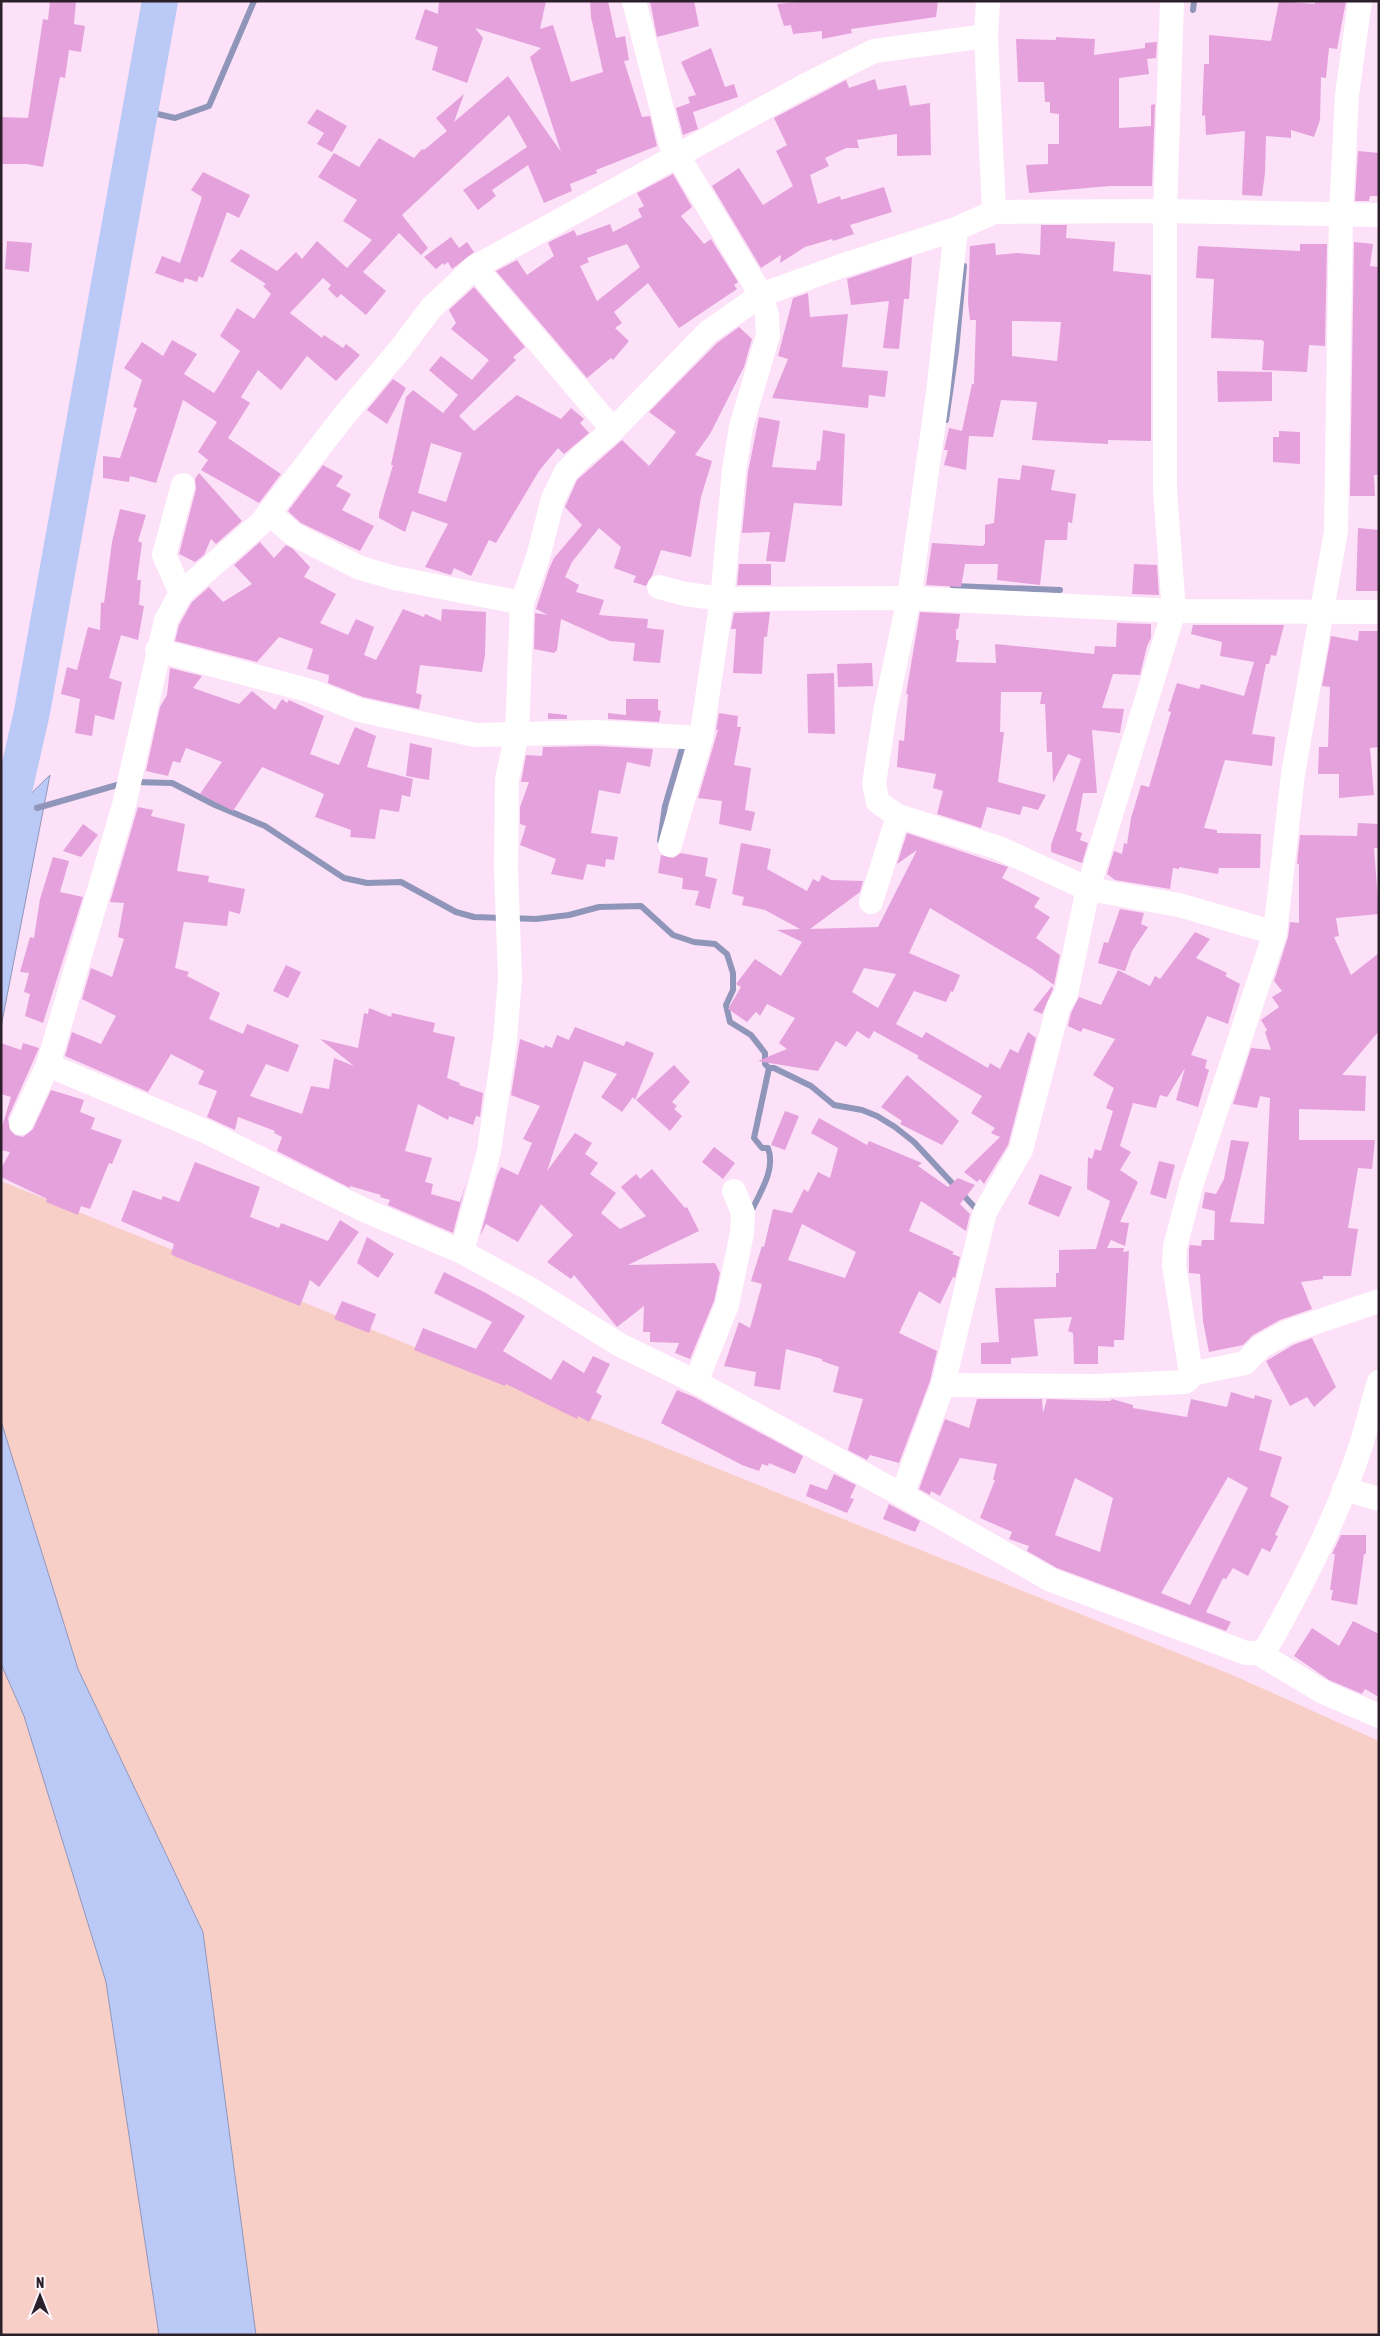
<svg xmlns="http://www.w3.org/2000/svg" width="1380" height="2336" viewBox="0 0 1380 2336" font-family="'Asap Condensed',sans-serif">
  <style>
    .green { fill: #f8cfc7 }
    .water { fill: #bbc9f7; stroke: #9096b9 }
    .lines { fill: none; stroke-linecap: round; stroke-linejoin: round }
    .stream { stroke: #9096b9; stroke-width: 6 }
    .river { stroke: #bbc9f7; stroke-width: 36 }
    .building { fill: #e5a1dc; fill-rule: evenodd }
    .minor { stroke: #fff; stroke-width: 24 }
  </style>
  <rect width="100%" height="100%" fill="#fce1f8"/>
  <g class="green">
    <path d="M1 1181 1237 1677 1379 1741V2335H256L203 1932 78 1669 1 1421Z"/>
    <path d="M1 1664 24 1716 106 1982 159 2335H1Z"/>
  </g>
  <g class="water">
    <path d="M50 775 1 1027V823Z"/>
    <path d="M1 1421 78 1669 203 1932 256 2335H159L106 1982 24 1716 1 1664Z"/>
  </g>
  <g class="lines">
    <g class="stream">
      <path d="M1193 10 1194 1"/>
      <path d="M140 110 175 118 209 106 254 1"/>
      <path d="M946 420 956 351 964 266"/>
      <path d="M953 586 1060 590"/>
      <path d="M134 782 172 783 215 805 265 826 344 878 367 883 401 882 456 912 474 917 536 919 569 915 599 907 641 906 673 935 694 942 715 944 727 954 733 973V990L726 1005 730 1022 751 1035 765 1053V1064L769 1068H774L811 1086 834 1105 862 1110 877 1116 895 1127 914 1142 979 1212"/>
      <path d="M37 808 124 783"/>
      <path d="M660 841 665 806 683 745"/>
      <path d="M751 1212C760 1192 776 1170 768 1148H762L754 1138 769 1068"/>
    </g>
    <path class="river" d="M1 832 8 817 32 712 160 1"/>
  </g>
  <g class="building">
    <path d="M50 1H76L74 24 85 26 81 52 69 50 65 78 60 77 43 167 27 164H1V117L28 118 43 19 48 20Z"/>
    <path d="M439 1H546L540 29 553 25 571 82 603 72 591 17 590 1H608L616 38 625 36 629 60 624 61 642 117 650 116 657 146 596 170 597 173 570 184 572 191 544 203 528 165 492 190 496 196 478 210 463 190 527 147 509 115 402 215 428 248 421 255 399 233 363 272 386 291 366 315 341 294 337 298 328 289 331 285 323 278 290 313 322 338 324 335 343 348 346 344 360 355 336 381 307 356 281 390 258 370 241 397 250 403 228 438 281 474 259 503 201 470 208 460 198 452 217 422 183 400 156 483 130 476 129 482 103 478V456L120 458 137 408 133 407 142 380 124 368 142 342 163 356 172 340 197 354 184 374 214 393 220 384 240 351 220 336 237 308 254 319 271 294 263 286 266 284 230 261 241 249 277 271 296 252 302 259 317 241 347 268 372 240 343 221 357 200 318 177 334 153 359 167 379 138 414 158 422 149 424 150 447 131 436 118 464 94 454 122 508 76 561 152 530 57 541 48 475 28 483 38 467 83 432 70 438 47 415 39 425 9 438 14Z"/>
    <path d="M650 1H694L699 26 657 37Z"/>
    <path d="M807 1H938L936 17 851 29 852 33 822 39V31L793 34 791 25 784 26 777 4Z"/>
    <path d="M1279 1 1315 4V1H1346L1337 49 1329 48 1326 78 1321 77 1320 120 1314 137 1291 130V138L1266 136 1265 173 1262 196 1242 195 1245 131 1206 135 1205 115 1202 116 1204 64H1209V35L1271 41Z"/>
    <path d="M1056 37 1095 39 1094 55 1145 48V43L1157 42 1156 58 1147 59 1149 74 1119 78V128L1151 126V105L1155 104 1152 186H1110L1029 193 1026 165 1048 164V144H1059V114L1050 113V102H1045L1044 82H1018L1016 39 1056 40Z"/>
    <path d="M711 48 725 87 734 84 738 97 693 112 698 129 683 135 676 108 690 103 688 97 696 95 681 62Z"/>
    <path d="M875 79 878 90 906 85 910 106 930 103 931 155 897 156V134L857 140 859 148H846L825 158 829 166 810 175 818 204 840 196 841 200 884 187 892 212 850 225 854 234 833 241 832 239 805 247 780 263 781 255 761 268 712 186 739 168 763 205 793 186 776 151 787 145 774 118 846 80 849 88Z"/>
    <path d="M317 109 347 126 332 152 317 144 324 133 307 123Z"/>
    <path d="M1358 151 1379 153V196H1370L1369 201H1355Z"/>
    <path d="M203 172 250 195 239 218 227 212 203 278 199 276 197 282 185 278 183 283 155 273 162 256 180 263 202 197 191 190Z"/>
    <path d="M673 174 692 207 681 216 704 244 711 239 738 282 734 285 737 289 679 328 648 283 614 312 622 323 615 328 629 341 613 360 611 358 587 378 496 271 517 260 527 275 554 256 548 243 553 240 574 230 577 236 610 224 613 232 642 217 638 209 644 206 637 193ZM627 244 640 267 597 301 580 266 589 262 587 258Z"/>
    <path d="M1041 225H1067L1066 238 1115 242 1113 271 1151 275V441L1108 440V444L1032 440 1037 402 1001 400 993 437 969 436 966 470 944 465 948 450H944L949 428 962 431 972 384H974L976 320H970L968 303 970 246 995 243 996 255 1017 253 1040 255ZM1012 321 1061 322 1057 361 1012 356Z"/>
    <path d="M451 237 459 248 467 242 474 252 452 269 448 262 444 265 443 263 436 269 424 257Z"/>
    <path d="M7 241 32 243 29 272 5 269Z"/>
    <path d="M1354 242 1373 244 1370 266 1379 267V475H1374L1375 496H1350Z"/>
    <path d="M1300 244H1327L1325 346 1309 345 1307 372 1262 370 1264 342 1262 340 1211 338 1214 279 1196 278 1198 246 1300 251Z"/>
    <path d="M912 257 909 299H904L899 349 883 348 889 301 851 305 847 279Z"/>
    <path d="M474 287 525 347 513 357 516 360 459 416 474 431 517 395 561 419 571 408 584 419 580 423 589 433 564 454 558 448 539 471 496 543 489 540 471 576 454 568 451 575 425 567 448 524 412 511 405 532 379 518V513L393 465H391L406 397 413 390 443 413 458 395 429 370 441 356 472 380 489 360 451 329 456 323 449 310ZM431 443 462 453 446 502 418 493Z"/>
    <path d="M808 293 810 317 848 314 842 367 888 371 885 397 869 395 868 408 772 398 788 359 778 356 793 298Z"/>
    <path d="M739 327 752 339 744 367 710 434 695 455 712 461 701 497 691 557 661 550 652 576 646 586 633 582 636 576 614 568 621 547 599 528 572 562 565 577 579 585 576 592 604 600 599 615 648 619 647 628 664 630 660 663 633 661 635 643 610 641 561 619 557 650 554 653 534 649 535 613 548 615 536 609 549 569 554 558 582 525 565 507 577 480 622 440 649 466 676 432 649 412 717 343Z"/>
    <path d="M1217 371 1272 372V401L1218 402Z"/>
    <path d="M393 379 406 388 387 424 367 410Z"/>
    <path d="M759 417 780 421 772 467 816 470 817 461H820L823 430 845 434 842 506 794 503 785 562 766 561 770 532 742 533 748 472Z"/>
    <path d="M1279 431 1300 432V464L1273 462V437H1279Z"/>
    <path d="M323 465 343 476 336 486 351 494 342 510 374 526 360 551 301 523 288 511Z"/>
    <path d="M1022 465 1055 470 1051 490 1076 494 1072 523 1068 522 1067 540H1045L1040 585 997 580 998 564H965L961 587 926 585 932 543 983 546 985 543V525L994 523 998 478 1020 480Z"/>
    <path d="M199 473 242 521 216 544 211 539 204 555 195 562 179 554 196 489 195 479Z"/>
    <path d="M120 509 146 515 138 541 142 543 137 580H141L139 605 144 606 138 640 121 635 109 678 122 682 114 720 95 715 92 736 75 733 80 699 61 694 67 667 77 670 88 627 100 630 101 602 104 603 112 542Z"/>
    <path d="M1358 528 1379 530V591H1356Z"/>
    <path d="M260 542 274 558 286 545 293 549 310 567 304 577 336 594 320 623 348 635 356 619 374 627 364 655 376 660 403 609 424 617 425 614 441 621 442 609 486 612 485 655 482 672 420 665 416 693 422 695 419 709 363 697 328 683 329 675 307 669 313 649 279 637 257 662 175 641 179 625 192 602 209 587 223 602 252 584 234 565Z"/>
    <path d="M739 564H771V585H737Z"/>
    <path d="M1134 564 1157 565 1159 595 1132 594Z"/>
    <path d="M770 612 767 637H764L762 674 733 673 736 629H731L734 613Z"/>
    <path d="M920 612 960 614 958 629H956V640H959L956 662 996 663 995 644 1094 654 1095 646 1116 647 1117 623 1151 624V638L1147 646 1140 675 1113 674 1102 708 1124 709 1120 733 1092 730 1097 793H1083L1076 831 1082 833 1080 840 1088 843 1082 863 1051 852V845L1081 759 1068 754 1053 783 1052 752H1047L1045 704H1040L1042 692H1001L1000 732H1004L998 782 1046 795 1038 810 1023 806 1020 815 987 807 981 828 937 814 943 791 933 788 936 774 897 767 899 740 904 741 908 694H906Z"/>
    <path d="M1193 625H1284L1276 656 1271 655 1269 664H1266L1252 734 1275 737 1272 766 1225 760 1204 828 1217 830V833L1261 834 1260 868H1219L1218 874 1179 867V869L1173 868 1170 889 1115 880 1107 874 1114 851 1122 854 1124 843 1127 844 1131 818 1141 785 1149 787 1171 712 1168 711 1177 683 1199 689 1201 684 1244 696 1254 662 1220 656 1222 642 1191 634Z"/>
    <path d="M1359 631H1379V747L1370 748 1374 795 1339 798V774H1318L1319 747H1328L1330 687 1322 686 1331 636 1358 641Z"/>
    <path d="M872 663 873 686 838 687 837 664Z"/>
    <path d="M170 668 202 676 193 688 239 704 252 691 275 710 282 699 287 703 289 700 324 716 310 754 339 765 355 727 376 736 367 767 413 779 410 797 402 795 399 812 380 809 375 839 350 837 351 830 315 817 324 794 262 767 233 811 200 794 222 762 186 748 180 763 173 761 168 776 146 771 160 707 167 695Z"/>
    <path d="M834 673 835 734 808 733 807 674Z"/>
    <path d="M626 699H658V710L661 711 659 722 608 719V713L626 715Z"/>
    <path d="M548 713 567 715V719H548Z"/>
    <path d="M719 713 738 716 737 727H741L734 765 751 768 745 810 755 812 751 831 719 824 722 801 698 798 718 730H716Z"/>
    <path d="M410 743 432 748 429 780 406 776Z"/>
    <path d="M597 746 653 749 650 767 627 762 620 794 599 790 591 833 618 837 614 860 606 859 605 867 587 864 583 880 551 874 556 859 520 845 526 826 520 824V807L529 782H521L526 755 542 756 543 747Z"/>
    <path d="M138 807 153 810 151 816 185 824 177 871 209 876 208 882 245 889 240 914 229 911 227 926 184 922 175 968 189 972 187 976 220 993 209 1019 243 1034 247 1024 299 1045 288 1072 266 1064 250 1096 302 1114 311 1086 329 1089 334 1058 354 1066 320 1039 358 1048 364 1013 368 1014 369 1008 391 1017 392 1013 435 1023 433 1032 455 1037 447 1078 460 1083 459 1085 483 1093 480 1117 476 1116 473 1125 449 1116 448 1120 418 1104 405 1151 432 1158 425 1182 433 1184 431 1194 460 1202 466 1183 453 1233 388 1205 390 1200 380 1197 381 1195 350 1186V1188L277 1151 282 1137 274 1133 275 1131 238 1117 235 1130 207 1117 217 1091 198 1084 204 1071 171 1054 148 1092 65 1056 72 1032 101 1044 116 1016 82 999 91 968 112 977 124 939 118 937 124 903 110 902Z"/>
    <path d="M1358 823 1379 824V848H1374L1379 914 1336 918 1339 936 1334 937 1351 975 1379 953V1031L1342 1075 1366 1076 1365 1111 1299 1109V1140H1375L1372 1169 1358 1168 1348 1228 1358 1229 1351 1276H1323V1279L1301 1282 1312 1309 1280 1320 1253 1335 1243 1345 1209 1352 1203 1321 1200 1274 1189 1273V1249L1190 1245 1201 1246 1202 1240H1214L1215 1211 1202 1208 1205 1192 1216 1194 1224 1179 1231 1140 1249 1142 1230 1222 1264 1224 1270 1098 1260 1096 1257 1108 1233 1104 1251 1048 1271 1050 1265 1032 1267 1030 1261 1020 1279 1007 1272 997 1282 991 1274 981 1288 937 1290 922 1299 923V864H1297L1300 835 1357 836Z"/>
    <path d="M83 824 98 835 81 857 63 851Z"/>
    <path d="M907 833 1008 867 1002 878 1040 898 1034 907 1050 917 1036 938 1060 955 1054 985 1032 969 930 908 909 953 960 975 953 992 951 991 946 1002 914 991 896 1024 922 1038 926 1032 988 1068 990 1063 1000 1069 1010 1049 1018 1053 1028 1032 1036 1038 1008 1145 984 1184 980 1179 977 1182 964 1172 1000 1137 991 1133 995 1128 971 1113 982 1096 917 1058 919 1056 874 1031 869 1039 857 1031 846 1047 836 1041 818 1071 758 1061 787 1049 779 1043 795 1018 767 1004 760 1016 756 1012 747 1022 728 1009 741 987 736 984 755 959 781 976 802 942 777 930 800 929 765 910 742 905 744 897 732 894 741 843 771 849 767 869 807 891 813 879 819 882 822 875 831 880 863 881 860 892 810 929 878 927 917 850 897 864ZM864 968 896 974 878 1008 852 992Z"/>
    <path d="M681 853 708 858 705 876 717 879 710 909 695 905 699 891 682 889 683 878 658 873 661 855 673 858Z"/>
    <path d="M53 857 69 861 60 892 83 897 43 1023 25 1016 30 994 24 992 29 973 20 972 30 937 34 938 40 899Z"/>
    <path d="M1120 909 1144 913 1141 924 1148 927 1132 951 1125 971 1098 963 1104 942 1108 943Z"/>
    <path d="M1195 932 1210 939 1196 958 1227 973 1225 976 1240 984 1228 1024 1207 1016 1191 1055 1207 1060 1205 1068 1209 1070 1198 1107 1176 1100 1185 1068 1167 1097 1160 1095 1156 1108 1133 1103 1120 1146 1131 1152 1120 1170 1138 1182 1120 1222 1129 1223 1125 1246 1111 1240 1107 1248H1124L1123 1252 1129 1251 1124 1340H1114V1347L1098 1346V1364H1074L1073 1333 1068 1331 1072 1317 1034 1319 1038 1356 1011 1358V1364H981V1343L999 1342 995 1288 1056 1287V1273H1059V1250L1096 1249 1110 1201 1087 1189 1088 1157 1092 1159 1095 1149 1101 1151 1113 1111 1106 1108 1114 1088 1093 1075 1115 1039 1083 1028 1081 1032 1068 1026 1071 1013 1079 997 1101 1005 1118 970 1150 986 1155 976 1160 979Z"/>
    <path d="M286 965 301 972 288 998 273 991Z"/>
    <path d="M1052 986 1053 989 1042 1014 1033 1010Z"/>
    <path d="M575 1027 624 1046 626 1041 654 1053 635 1100 633 1097 622 1112 601 1097 617 1074 584 1061 547 1171 575 1133 592 1143 585 1154 598 1163 590 1174 616 1193 601 1213 620 1229 646 1216 621 1187 636 1174 640 1179 652 1169 685 1208 687 1207 699 1231 628 1265 715 1263 720 1273 714 1301 690 1359 675 1353 679 1343 650 1342V1332H643L644 1306 617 1327 574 1275 571 1279 547 1262 573 1235 541 1204 518 1242 486 1224 480 1236 497 1176 501 1167 518 1175 532 1143 523 1139 540 1106 511 1095 520 1039 544 1048 545 1045 552 1048 557 1035 569 1040Z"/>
    <path d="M1 1043 21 1050 23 1043 39 1048 8 1118 10 1130 15 1135 23 1137 33 1129 51 1090 84 1100 80 1112 95 1118 91 1129 122 1140 112 1164 109 1163 90 1209 81 1206 78 1215 46 1202 47 1199 1 1177V1169L10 1152 1 1150V1130L11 1097 1 1094Z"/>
    <path d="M674 1065 690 1082 672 1102 677 1106 674 1109 682 1116 670 1131 636 1100Z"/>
    <path d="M907 1075 959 1121 942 1145 900 1124 902 1121 881 1107Z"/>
    <path d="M785 1111 799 1116 785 1150 771 1145Z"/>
    <path d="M819 1118 867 1145 869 1141 922 1163 918 1166 948 1187 958 1178 975 1185 960 1204 970 1214 966 1231 921 1201 909 1231 954 1252 952 1254 960 1257 955 1278 953 1277 940 1304 919 1291 899 1333 937 1351 930 1381 899 1463 870 1455 867 1460 848 1450 863 1399 833 1392 839 1367 822 1361V1359L786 1349 780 1390 754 1386 756 1372 724 1366 739 1322 750 1328 762 1284 751 1281 762 1246 764 1247 773 1209 792 1213 804 1189 808 1192 818 1172 830 1178 838 1148 811 1133ZM802 1224 856 1252 845 1278 788 1260Z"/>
    <path d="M714 1147 735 1163 723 1179 702 1162Z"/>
    <path d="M1159 1161 1175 1165 1166 1199 1150 1194Z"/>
    <path d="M195 1162 260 1187 250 1217 279 1228 281 1223 328 1241 340 1220 359 1232 319 1287 310 1280 300 1306 176 1257 171 1254 174 1244 121 1221 133 1190 161 1200 163 1196 179 1202Z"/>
    <path d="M1040 1174 1072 1187 1059 1217 1028 1204Z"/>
    <path d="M367 1237 394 1254 378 1278 357 1263Z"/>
    <path d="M444 1272 486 1293 525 1316 503 1351 551 1380 563 1360 584 1373 593 1356 610 1364 596 1392 602 1396 589 1422 578 1416 577 1419 506 1384 505 1386 414 1350 423 1328 476 1349 492 1322 434 1293Z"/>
    <path d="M342 1301 376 1314 369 1333 334 1319Z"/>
    <path d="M1312 1338 1336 1387 1314 1407 1307 1397 1290 1406 1266 1361 1293 1345Z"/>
    <path d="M677 1390 694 1397 803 1456 795 1474 769 1463 768 1466 762 1464 759 1471 742 1465 661 1423Z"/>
    <path d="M1231 1392 1254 1399 1255 1395 1272 1400 1259 1450 1282 1457 1270 1496 1289 1506 1275 1535 1278 1536 1270 1552 1262 1548 1248 1576 1233 1568 1226 1579 1223 1578 1206 1612 1231 1622 1226 1631 1057 1568 1027 1551 1029 1546 1009 1539 1012 1532 980 1518 995 1480H993L997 1464 960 1458 940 1496 931 1491 930 1495 919 1489 945 1419 969 1428 977 1399H1042L1043 1413 1047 1399 1110 1401 1112 1399 1133 1405V1408L1187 1417 1191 1399 1227 1407ZM1228 1477 1248 1488 1190 1605 1161 1593ZM1075 1478 1113 1498 1100 1552 1055 1535Z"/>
    <path d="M834 1474 856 1485 850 1498 854 1499 847 1513 806 1496 810 1484 827 1490Z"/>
    <path d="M889 1504 920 1521 915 1532 883 1519Z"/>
    <path d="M1341 1535H1366V1554H1364L1357 1605 1331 1600 1333 1590H1330L1335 1554H1332Z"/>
    <path d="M1353 1621 1379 1634V1697L1365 1689 1362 1694 1329 1680 1294 1656 1312 1628 1339 1646Z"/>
  </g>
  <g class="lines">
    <g class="minor">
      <path d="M634 1 671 144 761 295 767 315 768 335 741 427 734 470 722 599 701 738 670 845"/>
      <path d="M988 1 986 36 994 212"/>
      <path d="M956 229 938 393 909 598 885 712 874 784 878 802 898 816 999 848 1088 889 1179 905 1275 933"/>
      <path d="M475 267 613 430"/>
      <path d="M269 513 293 534 360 568 395 578 522 603"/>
      <path d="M659 587 685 594 722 599 909 598 1174 611 1379 612"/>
      <path d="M181 593 261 523 343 417 401 348 432 307 475 267 804 86 874 51 986 36"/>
      <path d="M157 650 311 691 359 710 475 735 597 732 701 738"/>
      <path d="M871 902 898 816"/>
      <path d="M48 1065 207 1132 362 1209 462 1252 530 1289 620 1345 696 1382 902 1495 1051 1580 1246 1653H1258L1267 1647C1303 1584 1337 1518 1360 1448 1367 1427 1372 1404 1379 1382"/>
      <path d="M21 1123 48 1065 124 805 166 620 181 593 164 555 183 485"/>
      <path d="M462 1252 489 1151 505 1040 510 978 506 869 507 779 517 734 522 603 538 557 553 499 566 472 581 457 613 430 708 332 761 295 841 266 956 229 994 212 1165 211 1379 215"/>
      <path d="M1191 1374 1245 1363 1260 1347 1287 1332 1379 1301"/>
      <path d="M696 1382 727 1305 742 1233 743 1213 734 1191"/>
      <path d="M943 1385 1098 1386 1185 1382 1189 1379 1191 1374 1174 1265 1175 1247 1191 1186 1275 933 1293 774 1336 531 1341 214 1347 95 1360 1"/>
      <path d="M1344 1489 1379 1499"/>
      <path d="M902 1495 943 1385 985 1212 1021 1150 1058 1008 1066 994 1088 889 1174 611 1165 490V211L1172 1"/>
      <path d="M1258 1653 1323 1692 1379 1716"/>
    </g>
  </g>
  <rect width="1380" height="2336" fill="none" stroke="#2b1f29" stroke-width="5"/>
  <g transform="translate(40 2296)" stroke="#fdf6fb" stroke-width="4" paint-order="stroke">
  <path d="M0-4L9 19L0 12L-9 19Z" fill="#2b1f29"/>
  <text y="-8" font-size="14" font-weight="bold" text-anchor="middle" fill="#2b1f29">N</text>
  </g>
</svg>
